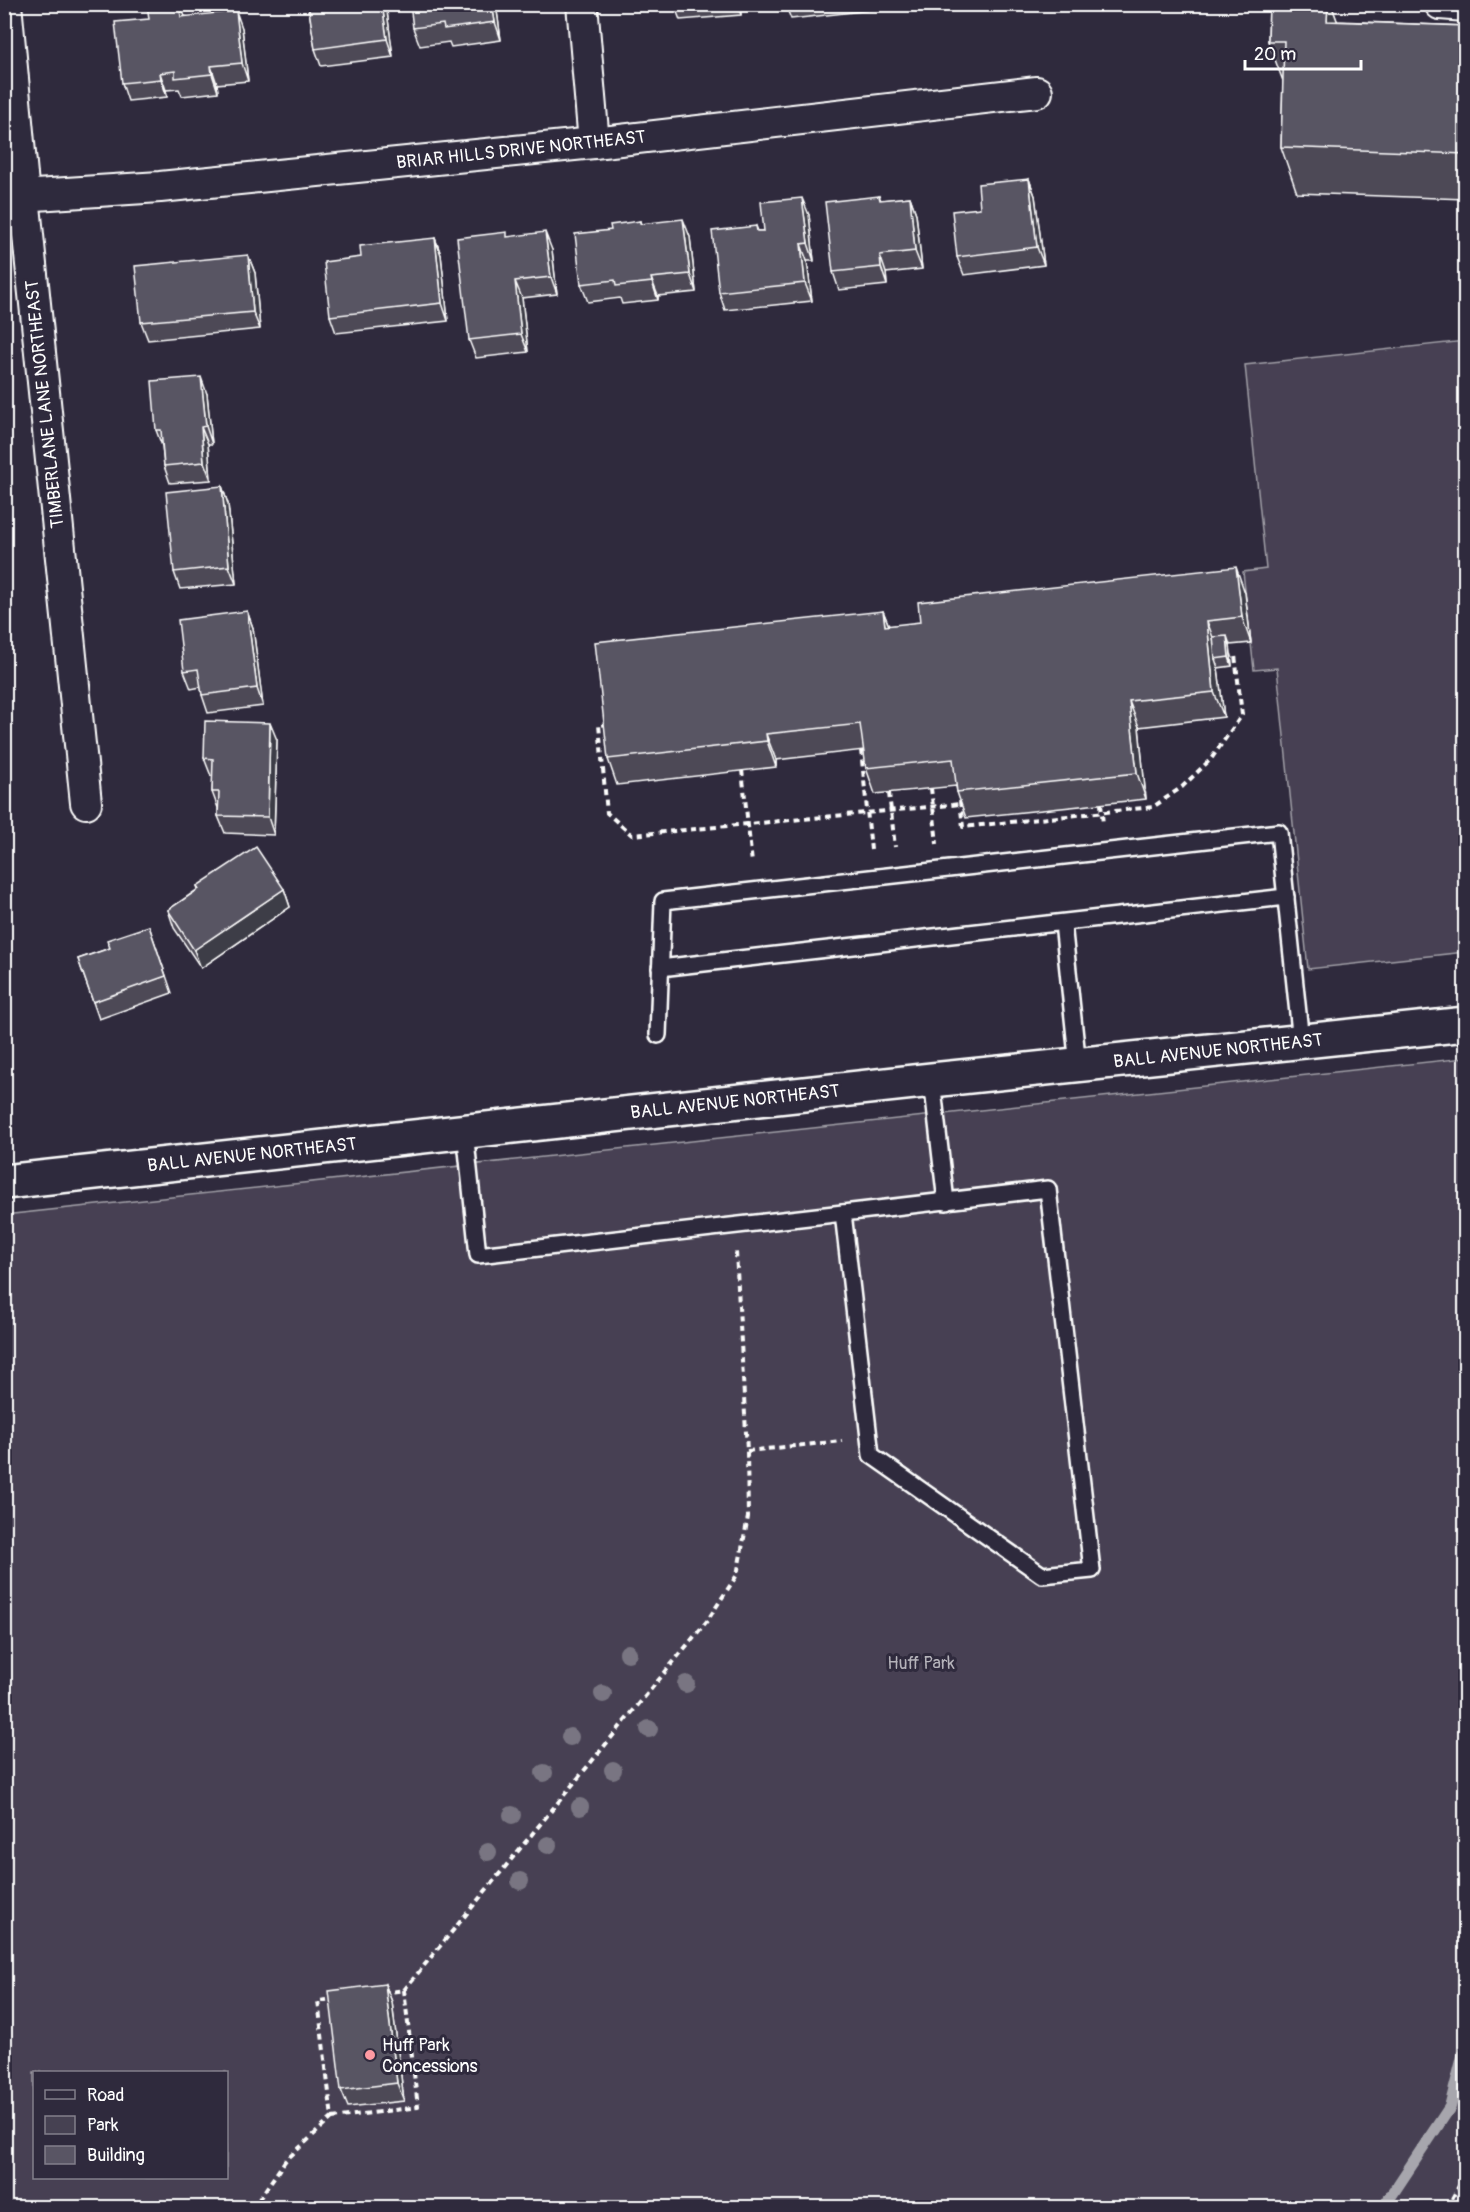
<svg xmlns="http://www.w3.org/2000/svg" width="1470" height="2212" viewBox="0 0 1470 2212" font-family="Pangolin,sans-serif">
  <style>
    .green { fill: #464152; stroke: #a2a0a8; stroke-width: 1.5; fill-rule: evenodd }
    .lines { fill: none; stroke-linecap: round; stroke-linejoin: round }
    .stream { stroke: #a7a6ad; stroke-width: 12 }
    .lane-casing { stroke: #fff; stroke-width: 20 }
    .street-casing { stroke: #fff; stroke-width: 34 }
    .secondary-casing { stroke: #fff; stroke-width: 38 }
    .path { stroke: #fff; stroke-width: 4; stroke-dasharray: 6 4.5; stroke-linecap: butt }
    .lane { stroke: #2f2a3d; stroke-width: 15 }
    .street { stroke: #2f2a3d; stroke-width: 30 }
    .secondary { stroke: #2f2a3d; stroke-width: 33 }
    .tree { fill: #797582 }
    .wall { fill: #4d4956; stroke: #fff; stroke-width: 1.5 }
    .shaded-wall { fill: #3e3c46; stroke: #fff; stroke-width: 1.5 }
    .building { fill: #595564; stroke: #fff; stroke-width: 1.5 }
    .poi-dot { fill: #ff9aa2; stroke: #2f2a3d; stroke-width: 2 }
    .labels { text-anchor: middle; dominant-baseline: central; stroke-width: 6; stroke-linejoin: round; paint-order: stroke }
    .street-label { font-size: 18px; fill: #fff; stroke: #2f2a3d }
    .park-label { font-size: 18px; fill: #b5b3ba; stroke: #2f2a3d }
    .poi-label { font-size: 18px; fill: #fff; stroke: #2f2a3d; text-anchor: start }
  </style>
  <rect width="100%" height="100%" fill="#2f2a3d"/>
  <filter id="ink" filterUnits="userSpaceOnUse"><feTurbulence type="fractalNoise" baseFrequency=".0167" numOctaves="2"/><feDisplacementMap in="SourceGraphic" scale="12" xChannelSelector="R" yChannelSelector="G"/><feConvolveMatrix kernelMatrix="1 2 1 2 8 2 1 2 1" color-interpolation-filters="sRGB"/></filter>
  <g filter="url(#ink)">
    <g class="green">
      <path d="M1465 341V952L1308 969 1277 668 1254 670 1243 572 1266 569 1245 365Z"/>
      <path d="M1465 1058V2207H5L4 1215ZM34 2072H226V2178H34Z"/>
    </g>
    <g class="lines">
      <path class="stream" d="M1383 2208 1450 2107 1466 2045"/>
      <defs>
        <g id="lane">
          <path d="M1063 923 1078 1066"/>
          <path d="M660 968 1286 897"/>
          <path d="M658 1035 663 901 1279 832 1301 1042"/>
          <path d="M932 1080 946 1202"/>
          <path d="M465 1131 478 1255 843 1213"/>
          <path d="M1048 1189 1092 1570 1042 1575 871 1455 843 1213Z"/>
        </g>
        <g id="street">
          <path d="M6 4 24 196 86 803"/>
          <path d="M582 4 594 143"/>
          <path d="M1440 4 1466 6"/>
          <path d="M4 197 160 187 594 143 1037 92"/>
        </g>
        <path id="secondary" d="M4 1182 932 1080 1466 1024"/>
      </defs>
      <use href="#lane" class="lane-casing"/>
      <use href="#street" class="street-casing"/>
      <use href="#secondary" class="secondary-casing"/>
      <g class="path">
        <path d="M608 724 599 725 607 813 632 835 961 804"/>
        <path d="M861 750 871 850"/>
        <path d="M742 770 752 863"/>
        <path d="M931 788 937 844"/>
        <path d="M889 793 895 847"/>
        <path d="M960 801 963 827 1153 807 1182 787 1211 759 1242 715 1235 655 1231 656"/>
        <path d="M1101 804 1103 824"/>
        <path d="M747 1451 842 1441"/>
        <path d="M383 1993 404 1990 707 1621 737 1575 748 1517 747 1451 736 1252"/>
        <path d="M332 2118 418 2107 404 1990"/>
        <path d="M253 2208 285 2161 332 2118 318 2001 334 1999"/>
        <path d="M1447 2208 1466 2173"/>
      </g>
      <use href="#lane" class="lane"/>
      <use href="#street" class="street"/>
      <use href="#secondary" class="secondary"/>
    </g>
    <g class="tree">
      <circle cx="628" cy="1653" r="9"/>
      <circle cx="686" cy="1684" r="9"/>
      <circle cx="603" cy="1694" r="9"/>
      <circle cx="649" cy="1729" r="9"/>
      <circle cx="570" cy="1737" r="9"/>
      <circle cx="613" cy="1770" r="9"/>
      <circle cx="544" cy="1773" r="9"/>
      <circle cx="580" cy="1807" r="9"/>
      <circle cx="512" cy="1815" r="9"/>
      <circle cx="548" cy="1845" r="9"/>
      <circle cx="488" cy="1852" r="9"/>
      <circle cx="520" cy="1881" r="9"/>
    </g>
    <g class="wall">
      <path d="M308 4H386L393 57 321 66 315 49Z"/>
      <path d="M496 4 501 40 451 47 449 42 420 46 413 28Z"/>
      <path d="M674 4H740L741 15 680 20Z"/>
      <path d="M785 4H879L880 9 791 19Z"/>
      <path d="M1269 4H1331L1337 21 1466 26V199L1297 193 1281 147 1283 81 1268 41Z"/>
      <path d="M185 16 242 28 248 81 217 84 218 92 182 96 179 89 166 90 167 97 128 101 122 83Z"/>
      <path d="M1029 179 1035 196 1044 265 964 275 957 257Z"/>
      <path d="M879 196 881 200 910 197 916 214 922 269 886 273 887 285 839 290 833 272Z"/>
      <path d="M809 215 814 261H807L812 301 725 310 719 292 756 226 758 231H764Z"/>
      <path d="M640 221 641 224 690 237 696 292 658 296V300L622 304 620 298 588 302 581 284 611 230Z"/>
      <path d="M508 237 552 250 557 294 522 298 528 352 476 358 469 340Z"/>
      <path d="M435 238 441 255 448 321 336 333 330 316Z"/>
      <path d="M248 255 255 273 260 329 148 340 141 322Z"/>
      <path d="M207 394 212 444H208L211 480 170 483 164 466 162 446 156 430Z"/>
      <path d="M222 486 228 504 236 584 180 589 174 572Z"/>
      <path d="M1245 593 1251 643 1230 645 1232 666 1218 668 1224 717 1139 727 1146 799 966 818 957 792 956 786 875 794 866 768 864 750 776 760V767L617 785 608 759 883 611 889 626Z"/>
      <path d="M247 611 253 628 263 706 208 713 202 695 201 687 191 689 184 671Z"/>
      <path d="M277 740 274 835 225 833 218 816V808L212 792 213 776H211L204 758Z"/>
      <path d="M197 886 284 889 290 907 201 968 174 928 168 910 198 889Z"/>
      <path d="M149 926 172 993 99 1019 78 959 110 948Z"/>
      <path d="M385 1984 392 2002 404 2101 348 2107 341 2090Z"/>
    </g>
    <g class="shaded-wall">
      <path d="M179 4H181L185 17H181Z"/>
      <path d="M382 4H386L393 57 387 39Z"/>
      <path d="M492 4H496L501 40 495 22Z"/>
      <path d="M737 4H740L741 15Z"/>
      <path d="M1328 4H1331L1345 42 1327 21Z"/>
      <path d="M236 11 242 28 248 81 242 63Z"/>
      <path d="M211 66 217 84 218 92 212 74Z"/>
      <path d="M160 73 166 90 167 97 161 79Z"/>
      <path d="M1029 179 1035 196 1044 265 1037 247Z"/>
      <path d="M910 197 916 214 922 269 915 251Z"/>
      <path d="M802 198 809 215 814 261 808 243Z"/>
      <path d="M683 219 690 237 696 292 690 274Z"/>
      <path d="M545 232 552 250 557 294 551 277Z"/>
      <path d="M435 238 441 255 448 321 442 303Z"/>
      <path d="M801 244 807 261 812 301 805 283Z"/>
      <path d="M248 255 255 273 260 329 253 312Z"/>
      <path d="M880 255 886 273 887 285 881 267Z"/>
      <path d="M651 278 658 296V300L652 282Z"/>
      <path d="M515 281 522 298 528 352 521 334Z"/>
      <path d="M201 377 207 394 212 444 206 426Z"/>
      <path d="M201 427 208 444 211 480 204 462Z"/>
      <path d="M222 486 228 504 236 584 229 566Z"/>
      <path d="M1236 567 1245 593 1251 643 1242 617Z"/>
      <path d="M247 611 253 628 263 706 257 688Z"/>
      <path d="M883 611 893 636 885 626Z"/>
      <path d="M1207 621 1216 646 1215 659 1218 668 1224 717 1214 692Z"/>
      <path d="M1227 636 1230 645 1232 666 1229 657Z"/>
      <path d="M1129 701 1139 727 1146 799 1137 773Z"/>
      <path d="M270 723 277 740 274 835 268 817Z"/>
      <path d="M766 734 776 760V767L767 741Z"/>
      <path d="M284 889 290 907 201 968 194 950Z"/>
      <path d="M385 1984 392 2002 404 2101 397 2083Z"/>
    </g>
    <g class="building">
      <path d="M147 4H179L181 17 236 11 242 63 211 66 212 74 175 78V71L160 73 161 79 122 83 115 22 149 19Z"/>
      <path d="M308 4H382L387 39 315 49Z"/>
      <path d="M410 4H492L495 22 444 29 443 24 413 28Z"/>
      <path d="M1269 4H1328L1327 21 1466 26V154L1281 147 1284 41H1268Z"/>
      <path d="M1029 179 1037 247 957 257 952 211 980 208 978 184Z"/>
      <path d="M879 196 880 200 910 197 915 251 880 255 881 267 833 272 825 202Z"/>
      <path d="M802 198 808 243 801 244 805 283 719 292 712 231 756 226 757 231H764L761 202Z"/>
      <path d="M683 219 690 274 651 278 652 282 616 286 615 280 581 284 575 234 611 230 610 225 640 221V224Z"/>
      <path d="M507 232V237L545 232 551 277 515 281 521 334 469 340 457 238Z"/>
      <path d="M435 238 442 303 330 316 324 262 361 257 360 246Z"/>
      <path d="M248 255 253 312 141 322 135 266Z"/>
      <path d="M201 377 206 426 201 427 204 462 164 466 161 430H156L152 381Z"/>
      <path d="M222 486 229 566 174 572 166 492Z"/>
      <path d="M1236 567 1242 617 1207 621 1214 692 1129 701 1137 773 957 792 953 759 866 768 860 724 766 734 767 741 608 759 595 642 883 611 885 626 920 622 918 602Z"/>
      <path d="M247 611 257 688 202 695 198 669 184 671 178 620Z"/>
      <path d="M1227 636 1229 657 1215 659 1213 637Z"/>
      <path d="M205 721 270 723 268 817 218 816 219 792H212L213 759 204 758Z"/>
      <path d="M256 847 284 889 194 950 168 910 199 889 197 886Z"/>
      <path d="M149 926 166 976 93 1002 78 959 110 948 107 940Z"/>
      <path d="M385 1984 397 2083 341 2090 329 1991Z"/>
    </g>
  </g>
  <circle class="poi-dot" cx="370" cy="2055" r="6"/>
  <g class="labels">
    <g class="street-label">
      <text transform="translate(521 150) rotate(-6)">BRIAR HILLS DRIVE NORTHEAST</text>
      <text transform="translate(45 404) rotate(-96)">TIMBERLANE LANE NORTHEAST</text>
      <text transform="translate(1218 1051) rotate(-6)">BALL AVENUE NORTHEAST</text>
      <text transform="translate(735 1102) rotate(-6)">BALL AVENUE NORTHEAST</text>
      <text transform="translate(252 1155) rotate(-6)">BALL AVENUE NORTHEAST</text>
    </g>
    <g class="park-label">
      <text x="921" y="1663">Huff Park</text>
    </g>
    <g class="poi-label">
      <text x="382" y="2045">Huff Park<tspan x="382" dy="21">Concessions</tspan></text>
    </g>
  </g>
  <rect width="1470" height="2212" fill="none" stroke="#2f2a3d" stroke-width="24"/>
  <rect x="12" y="12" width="1446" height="2188" fill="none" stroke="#fff" stroke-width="2" filter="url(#ink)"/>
  <rect x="33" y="2071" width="195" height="108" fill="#2f2a3d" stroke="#827f8b" stroke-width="1.5"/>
  <rect x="45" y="2090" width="30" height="9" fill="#2f2a3d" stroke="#827f8b" stroke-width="1.5"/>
  <text x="87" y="2101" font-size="18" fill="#ffffff">Road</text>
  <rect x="45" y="2116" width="30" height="18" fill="#464152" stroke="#827f8b" stroke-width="1.5"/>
  <text x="87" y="2131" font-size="18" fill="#ffffff">Park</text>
  <rect x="45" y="2146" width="30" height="18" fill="#595564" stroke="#827f8b" stroke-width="1.5"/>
  <text x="87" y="2161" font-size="18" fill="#ffffff">Building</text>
  <path d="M1245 60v9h116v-9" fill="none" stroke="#ffffff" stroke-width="3"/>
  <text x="1254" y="60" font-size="18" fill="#ffffff" stroke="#2f2a3d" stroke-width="4.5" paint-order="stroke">20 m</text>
</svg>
